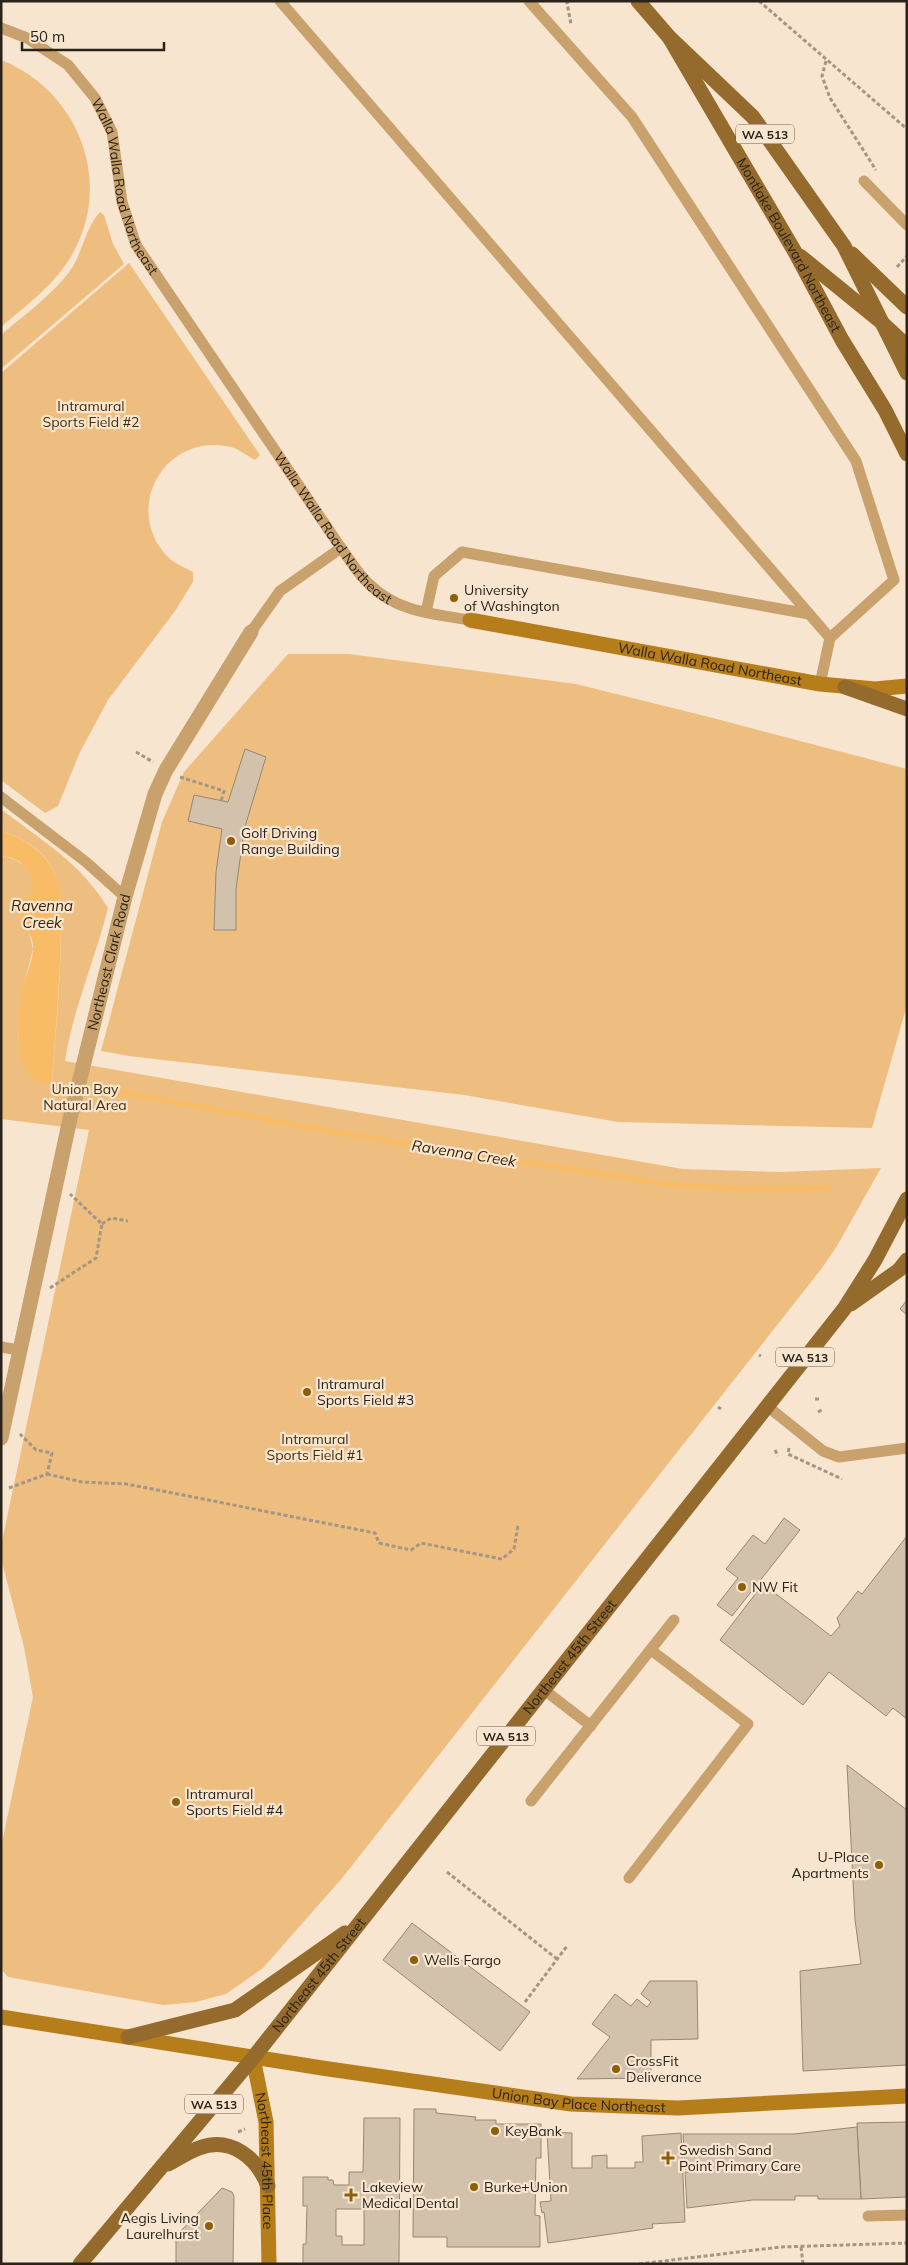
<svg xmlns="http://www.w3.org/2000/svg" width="908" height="2265" viewBox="0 0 908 2265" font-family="Mulish,sans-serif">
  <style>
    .green { fill: #edbe80 }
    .water { fill: #f9bc66 }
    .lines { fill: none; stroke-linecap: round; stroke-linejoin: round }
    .stream { stroke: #f9bc66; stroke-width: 5.5 }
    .building { fill: #d2c1ab; stroke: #978772; fill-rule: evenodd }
    .path { stroke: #a39685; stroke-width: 3; stroke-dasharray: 4 2.5; stroke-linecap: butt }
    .lane { stroke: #c8a16d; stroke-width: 11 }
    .street { stroke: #c8a16d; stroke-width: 15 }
    .secondary { stroke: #b67d1b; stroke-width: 15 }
    .primary { stroke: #946b2d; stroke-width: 15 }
    .poi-dot { fill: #8e5f09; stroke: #f7e5cf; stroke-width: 2 }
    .labels { text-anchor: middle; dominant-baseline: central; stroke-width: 4.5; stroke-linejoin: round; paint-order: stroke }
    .shield { fill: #f7e5cf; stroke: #685d51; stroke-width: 1 }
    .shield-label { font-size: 12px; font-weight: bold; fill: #2a231b }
    .street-label { font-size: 14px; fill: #2a231b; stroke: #f7e5cf }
    .park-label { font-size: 14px; fill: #452d07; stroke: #f7e5cf }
    .poi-label { font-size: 14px; fill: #2a231b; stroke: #f7e5cf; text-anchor: start }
    .water-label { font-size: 15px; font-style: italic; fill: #3b2300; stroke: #f7e5cf }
  </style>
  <rect width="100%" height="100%" fill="#f7e5cf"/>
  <g class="green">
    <path d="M1 60C75 89 112 175 76 247 60 281 29 303 1 327Z"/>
    <path d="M100 212 104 215 113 244 124 264 1 369V335C25 314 54 294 72 268 83 250 86 227 100 212Z"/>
    <path d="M129 263 260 455 255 460C247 456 239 449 231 447 164 431 120 511 170 559 176 564 186 568 193 572V582L175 611 108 700 80 752 58 806 45 813 1 780V373Z"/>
    <path d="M288 654H349L576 684 709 717 907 769V1005L872 1128 618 1122 464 1095 129 1056 101 1051 162 822 184 772Z"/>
    <path d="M1 809C43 842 79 861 108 908 95 960 73 1009 65 1061L683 1169 782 1172 881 1168 837 1246 822 1268 343 1877 263 1968 226 1994 196 2002 163 2005 8 1977 1 1969V1847L33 1697 24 1647 1 1558V1546L89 1130 1 1119V856C15 858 36 868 33 886 31 898 23 904 22 920L28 928 33 949 21 997 18 1035 21 1053 53 1084 52 1078C56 1031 60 984 61 936 61 916 63 891 54 872 45 850 23 838 1 831Z"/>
  </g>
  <path class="water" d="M1 831C23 838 44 850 54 872 63 890 61 913 61 932 60 981 56 1029 52 1078L53 1084 36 1082C33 1078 28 1075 26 1070 15 1052 17 1007 23 987 26 975 32 963 33 950 35 935 21 925 21 915 20 896 43 891 27 869 20 860 13 858 1 856Z"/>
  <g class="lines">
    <path class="stream" d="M103 1086 126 1093 340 1133 666 1184 741 1189 829 1188"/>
  </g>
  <g class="building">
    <path d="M245 749 266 757 244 830 236 889V930H214L216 872 222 829 188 821 194 795 228 802Z"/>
    <path d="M907 1300V1315L900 1309Z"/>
    <path d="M784 1518 800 1530 732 1616 717 1605 738 1578 726 1569 753 1535 765 1544Z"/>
    <path d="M907 1536V1719L893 1708 886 1716 829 1672 803 1705 720 1640 763 1584 831 1636 840 1626 837 1618 858 1591 862 1594Z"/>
    <path d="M847 1765 907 1810V2065L803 2071 800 1971 861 1964 855 1920Z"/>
    <path d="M412 1923 530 2012 500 2051 383 1960Z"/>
    <path d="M650 1981H697L698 2039 651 2040V2078L577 2079 610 2037 592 2024 615 1994 631 2006 637 1999 647 2007 651 2002 641 1994Z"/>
    <path d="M414 2109H436V2113L476 2117 475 2120H496V2124H541V2158H536L535 2215 540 2216V2247H447V2237H413Z"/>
    <path d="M364 2118H400L399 2264H303V2244H306L307 2206H303V2177H328V2180H333L334 2185H349V2172H363ZM336 2209H364V2245H342V2236H336Z"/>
    <path d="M907 2122V2197L861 2199 857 2123Z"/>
    <path d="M857 2127 861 2199H818V2196H795V2200H753L687 2208 685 2172H695V2169H685L683 2134H794Z"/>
    <path d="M547 2132 572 2133V2168H592V2156L607 2155V2168H635V2162H643L642 2136 681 2133 685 2222 652 2224 653 2228 548 2243 544 2212 542 2213 540 2202 551 2201Z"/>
    <path d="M222 2188 232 2192 234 2196 233 2264H176V2236Z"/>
  </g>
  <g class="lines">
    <g class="path">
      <path d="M569 1 567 3 571 24"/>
      <path d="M759 1 907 129"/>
      <path d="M826 61 822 76 830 98 876 170"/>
      <path d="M897 267 907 256"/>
      <path d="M136 752 153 762"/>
      <path d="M180 777 224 791 221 801"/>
      <path d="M102 1224 111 1218 128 1221"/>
      <path d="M50 1288 96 1258 102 1224 70 1194"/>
      <path d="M759 1355 761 1356"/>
      <path d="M815 1399H820"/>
      <path d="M718 1407 721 1409"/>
      <path d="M818 1412 823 1409"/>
      <path d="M789 1448 788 1454 842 1479"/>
      <path d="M775 1450 778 1456"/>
      <path d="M47 1474 82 1482 127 1484 375 1533 379 1543 411 1550 421 1543 502 1559 514 1549 518 1525"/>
      <path d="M9 1488 47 1474 52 1453 36 1450 20 1434"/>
      <path d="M447 1872 557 1959"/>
      <path d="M525 2002 567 1946"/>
      <path d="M238 2132 245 2129"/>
      <path d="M801 2247 803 2264"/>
      <path d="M639 2264 780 2247 907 2243"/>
    </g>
    <g class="lane">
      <path d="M280 1 830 638 820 684"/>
      <path d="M529 1 632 117 856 461 894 580 830 638"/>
      <path id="s1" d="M1 28 27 38 68 65 95 98 112 132 122 202 136 245 341 548C350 560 358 574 369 584 397 612 433 614 470 620"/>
      <path d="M864 181 907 225"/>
      <path d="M426 612 434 576 462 552 809 614"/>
      <path d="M251 632 280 591 341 548"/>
      <path d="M1 797 86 862 125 897"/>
      <path d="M1 1347 19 1350"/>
      <path d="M767 1406 823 1451 839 1457 907 1448"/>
      <path d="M543 1689 591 1726"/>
      <path d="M531 1801 674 1620"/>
      <path d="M629 1878 748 1724 651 1650"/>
      <path d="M868 2216 907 2215"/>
    </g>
    <path class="street" id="s2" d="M1 1438 70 1119 125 897 155 794 166 770 251 632"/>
    <g class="secondary">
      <path id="s3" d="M470 620 820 684 875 689 907 686"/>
      <path id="s4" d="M1 2017 322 2068 571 2104 678 2108 907 2096"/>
      <path id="s5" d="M253 2058 266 2122 269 2264"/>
    </g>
    <g class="primary">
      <path d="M638 1 669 37 753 117 844 246 907 373"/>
      <path id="s6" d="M669 37 795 252 842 340 885 410 907 454"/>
      <path d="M852 254 907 307"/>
      <path d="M800 256 880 321 907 346"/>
      <path d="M845 687 907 709"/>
      <path d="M851 1304 899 1270 907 1260"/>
      <path d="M128 2037 235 2010 345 1933"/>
      <path d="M168 2164C178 2159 188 2152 199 2148 231 2136 257 2158 268 2186"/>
      <path id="s7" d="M80 2264 253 2058 844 1309 875 1260 907 1199"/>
    </g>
  </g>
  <g class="poi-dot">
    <circle cx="454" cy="598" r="5"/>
    <circle cx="231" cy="841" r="5"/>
    <circle cx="307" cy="1392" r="5"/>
    <circle cx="742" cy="1587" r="5"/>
    <circle cx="176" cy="1802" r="5"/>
    <circle cx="879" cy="1865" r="5"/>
    <circle cx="414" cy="1960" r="5"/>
    <circle cx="616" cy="2069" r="5"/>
    <circle cx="495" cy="2131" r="5"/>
    <path d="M665.5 2150.5h5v5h5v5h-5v5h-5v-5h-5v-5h5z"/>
    <circle cx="474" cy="2187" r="5"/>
    <path d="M348.5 2187.5h5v5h5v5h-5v5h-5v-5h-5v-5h5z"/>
    <circle cx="209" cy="2226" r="5"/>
  </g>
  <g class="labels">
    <g class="shield">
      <rect x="736" y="124.5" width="58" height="19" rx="4"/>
      <rect x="776" y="1347.5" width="58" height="19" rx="4"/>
      <rect x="477" y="1726.5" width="58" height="19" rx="4"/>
      <rect x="185" y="2094.5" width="58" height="19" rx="4"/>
    </g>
    <g class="shield-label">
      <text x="765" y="134">WA 513</text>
      <text x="805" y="1357">WA 513</text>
      <text x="506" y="1736">WA 513</text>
      <text x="214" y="2104">WA 513</text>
    </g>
    <g class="street-label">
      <text stroke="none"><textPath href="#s1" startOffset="214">Walla Walla Road Northeast</textPath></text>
      <text stroke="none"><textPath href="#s6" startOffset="240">Montlake Boulevard Northeast</textPath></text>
      <text stroke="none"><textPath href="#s1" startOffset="619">Walla Walla Road Northeast</textPath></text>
      <text stroke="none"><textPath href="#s3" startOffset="244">Walla Walla Road Northeast</textPath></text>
      <text stroke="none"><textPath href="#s2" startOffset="488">Northeast Clark Road</textPath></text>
      <text stroke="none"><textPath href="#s7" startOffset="780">Northeast 45th Street</textPath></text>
      <text stroke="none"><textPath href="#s7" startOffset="375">Northeast 45th Street</textPath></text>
      <text stroke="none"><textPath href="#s4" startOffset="584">Union Bay Place Northeast</textPath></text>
      <text stroke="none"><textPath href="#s5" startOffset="104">Northeast 45th Place</textPath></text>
    </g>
    <g class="park-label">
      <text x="91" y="406">Intramural<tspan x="91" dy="16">Sports Field #2</tspan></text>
      <text x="85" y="1089">Union Bay<tspan x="85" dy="16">Natural Area</tspan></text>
      <text x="315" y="1439">Intramural<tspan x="315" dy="16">Sports Field #1</tspan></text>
    </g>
    <g class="poi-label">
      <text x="464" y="590">University<tspan x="464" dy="16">of Washington</tspan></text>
      <text x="241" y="833">Golf Driving<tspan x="241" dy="16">Range Building</tspan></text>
      <text x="317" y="1384">Intramural<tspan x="317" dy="16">Sports Field #3</tspan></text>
      <text x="752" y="1587">NW Fit</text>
      <text x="186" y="1794">Intramural<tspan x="186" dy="16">Sports Field #4</tspan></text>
      <text x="869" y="1857" text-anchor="end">U-Place<tspan x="869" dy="16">Apartments</tspan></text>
      <text x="424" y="1960">Wells Fargo</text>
      <text x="626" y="2061">CrossFit<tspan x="626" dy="16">Deliverance</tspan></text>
      <text x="505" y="2131">KeyBank</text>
      <text x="679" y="2150">Swedish Sand<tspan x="679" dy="16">Point Primary Care</tspan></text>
      <text x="362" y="2187">Lakeview<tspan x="362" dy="16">Medical Dental</tspan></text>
      <text x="484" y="2187">Burke+Union</text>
      <text x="199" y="2218" text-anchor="end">Aegis Living<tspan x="199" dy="16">Laurelhurst</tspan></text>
    </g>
    <g class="water-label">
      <text x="42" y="905">Ravenna<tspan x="42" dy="17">Creek</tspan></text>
      <text transform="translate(464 1153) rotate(9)">Ravenna Creek</text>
    </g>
  </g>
  <rect width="908" height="2265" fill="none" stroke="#2a231b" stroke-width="5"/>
  <path d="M22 42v8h142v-8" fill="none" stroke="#2a231b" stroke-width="2.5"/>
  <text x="30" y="42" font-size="15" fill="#2a231b" stroke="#f7e5cf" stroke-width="4" paint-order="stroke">50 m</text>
</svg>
